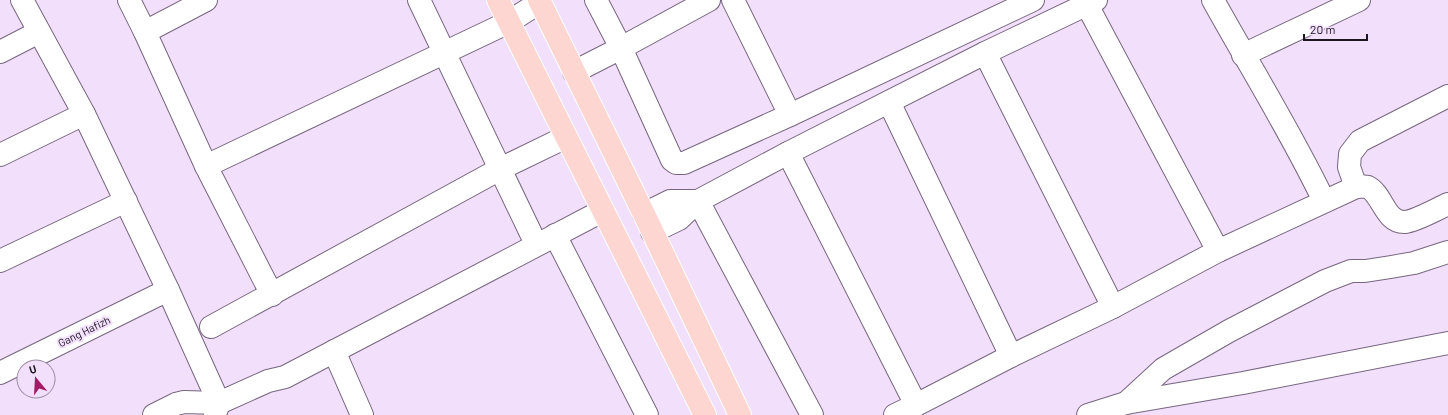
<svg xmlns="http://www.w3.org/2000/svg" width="1448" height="415" viewBox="0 0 1448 415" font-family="Barlow,sans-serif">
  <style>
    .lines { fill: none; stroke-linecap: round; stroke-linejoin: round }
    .minor-casing { stroke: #77667f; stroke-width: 24 }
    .major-casing { stroke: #fff; stroke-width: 24 }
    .minor { stroke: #fff; stroke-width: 22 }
    .major { stroke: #fdd6d1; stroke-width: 22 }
    .labels { text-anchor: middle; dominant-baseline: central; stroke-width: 4; stroke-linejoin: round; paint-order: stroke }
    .street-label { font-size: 11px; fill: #1b151e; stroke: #f2dffb }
  </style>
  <rect width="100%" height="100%" fill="#f2dffb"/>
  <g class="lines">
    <defs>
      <g id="minor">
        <path d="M22 0 84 114 168 290 219 403 215 414"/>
        <path d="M129 0 145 32 206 166 272 295"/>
        <path d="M419 0 536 244"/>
        <path d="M596 0 621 48 672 160 676 163H684L790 115 1033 0"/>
        <path d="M733 0 790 115"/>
        <path d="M1213 0C1250 67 1291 132 1324 201"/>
        <path d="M1087 5 1218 251"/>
        <path d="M145 32 206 0"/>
        <path d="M0 52 39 32"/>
        <path d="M985 53 1113 307"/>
        <path d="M1243 55 1359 0"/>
        <path d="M574 72 621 48 709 0"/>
        <path d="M889 102 1011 356"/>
        <path d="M788 153 916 405 1011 356 1113 307 1218 251 1356 187C1360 187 1364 186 1368 187 1383 195 1385 223 1405 222 1416 221 1437 209 1448 204"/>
        <path d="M0 155 84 114"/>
        <path d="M206 166 509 22 540 2"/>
        <path d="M1356 187 1349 167 1350 154 1360 141 1448 96"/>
        <path d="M644 214 670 201H698"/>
        <path d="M652 232 679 219 698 201"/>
        <path d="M555 235 647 415"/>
        <path d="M0 261 126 201"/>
        <path d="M211 327 500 169 566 137"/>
        <path d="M334 351 362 415"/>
        <path d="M0 373 168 290"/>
        <path d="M1126 403 1243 383 1448 343"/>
        <path d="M154 415 176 404 184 402 219 403 268 381 285 377 602 211"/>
        <path d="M812 415 698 201 788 153 985 53 1096 0"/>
        <path d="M895 415 916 405"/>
        <path d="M1088 415 1126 403 1163 369 1229 331 1325 281 1351 271H1365L1391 267 1414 263 1448 252"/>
      </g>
      <g id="major">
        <path d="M498 0 705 415"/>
        <path d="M539 0 644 214 740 415"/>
      </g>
    </defs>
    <use href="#minor" class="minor-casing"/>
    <use href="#major" class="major-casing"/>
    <use href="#minor" class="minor"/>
    <use href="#major" class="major"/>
  </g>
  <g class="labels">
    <g class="street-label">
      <text transform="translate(84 331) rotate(-26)">Gang Hafizh</text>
    </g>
  </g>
  <g transform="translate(36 379) rotate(342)"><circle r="19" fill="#f2dffb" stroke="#9c8ea3"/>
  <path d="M0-3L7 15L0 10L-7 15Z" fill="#a31b65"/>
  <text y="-6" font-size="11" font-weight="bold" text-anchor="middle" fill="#1b151e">U</text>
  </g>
  <path d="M1304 34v6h63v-6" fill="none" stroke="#1b151e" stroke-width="2"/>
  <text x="1310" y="34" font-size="12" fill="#1b151e" stroke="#f2dffb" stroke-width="3" paint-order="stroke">20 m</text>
</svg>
